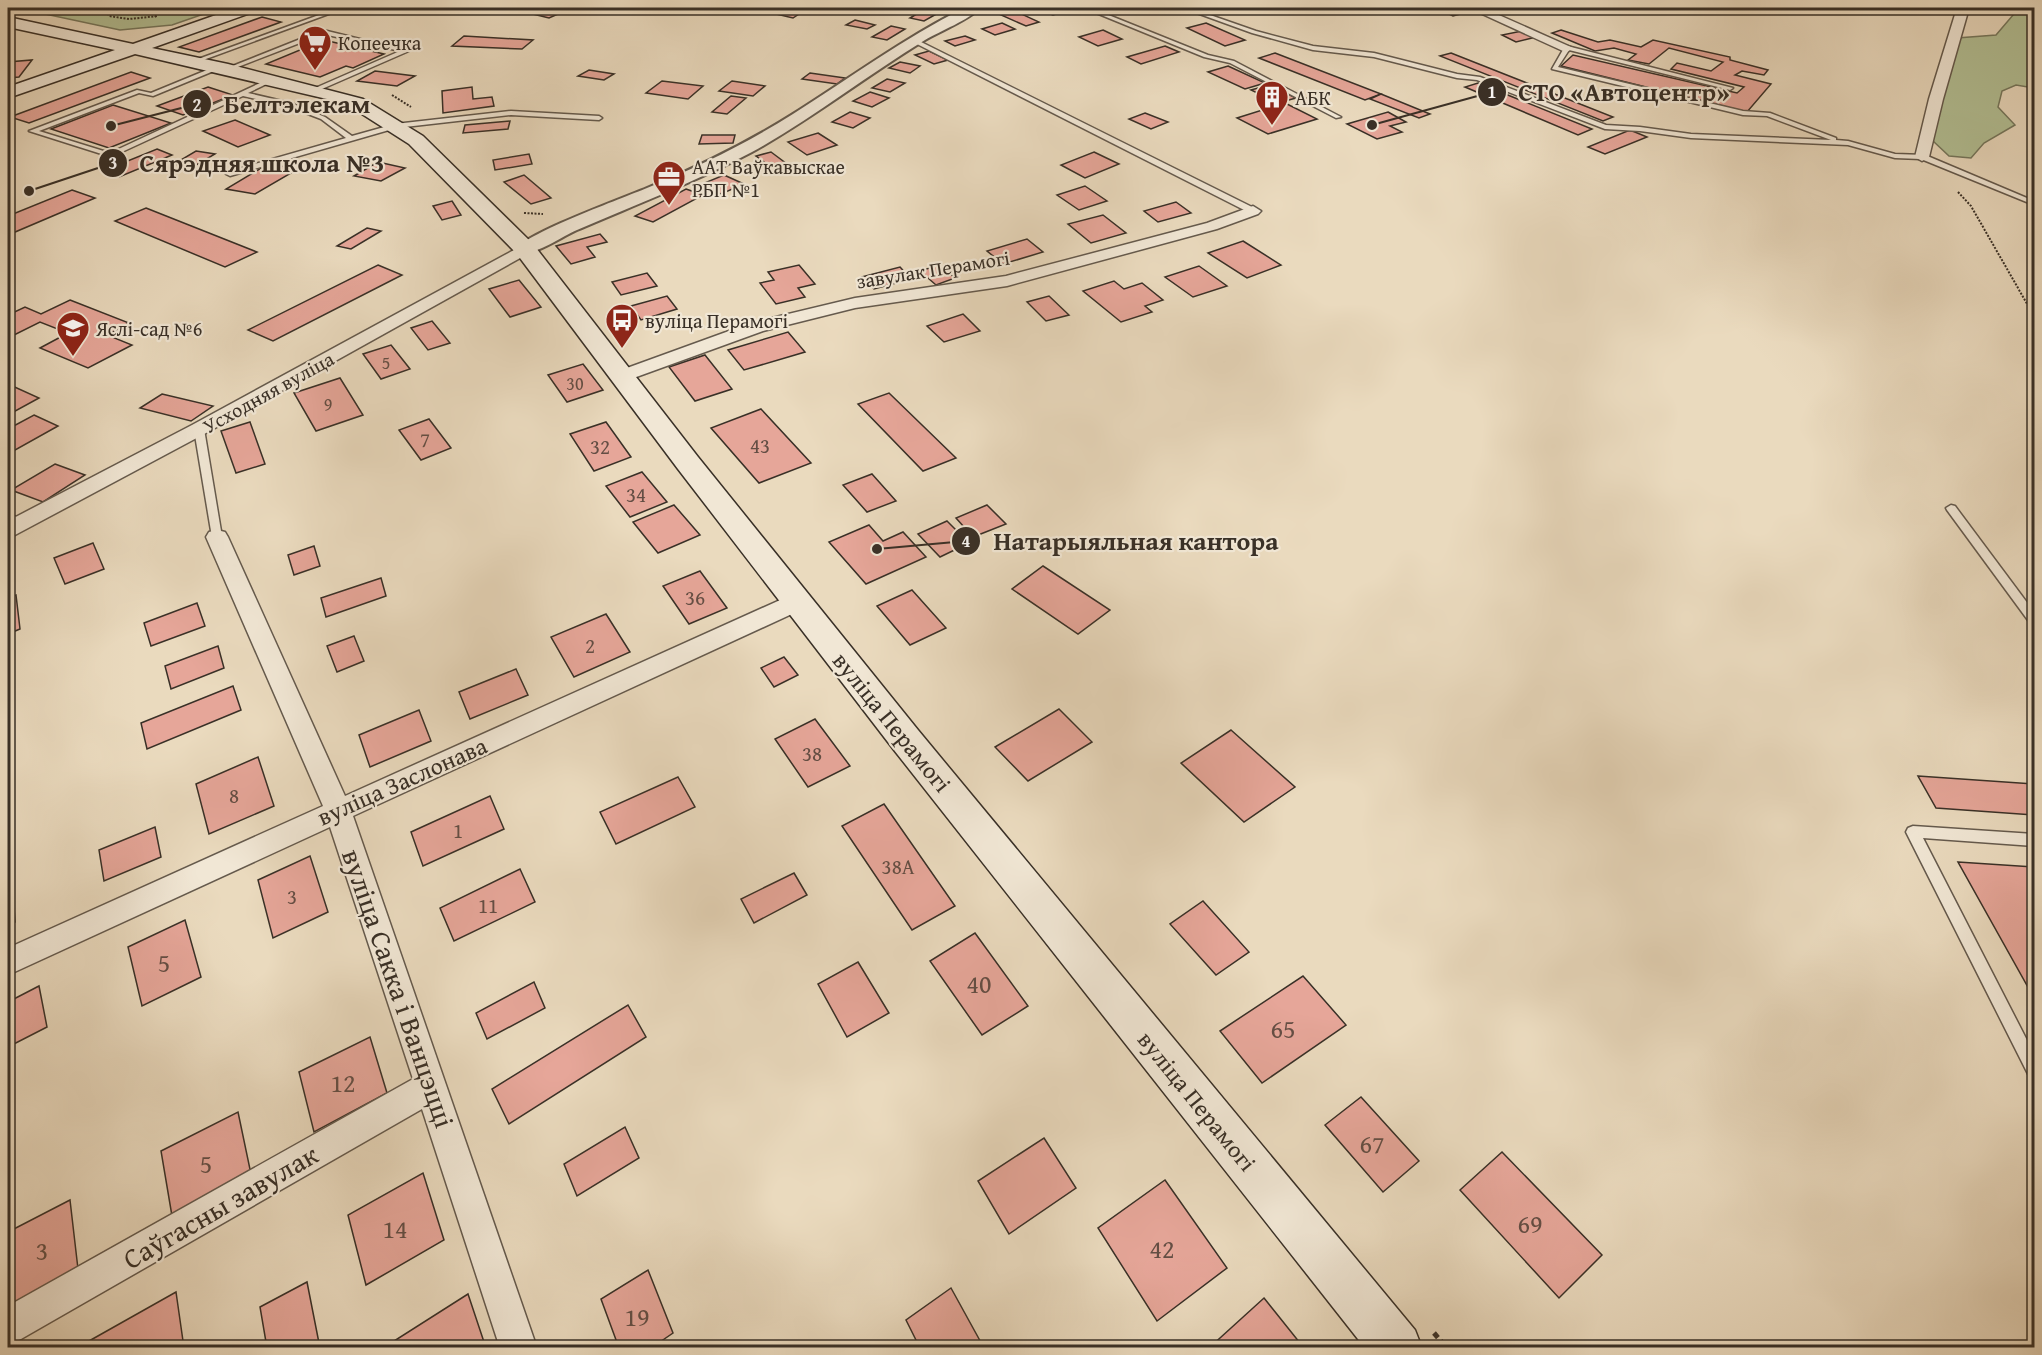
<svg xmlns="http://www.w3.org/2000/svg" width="2042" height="1355" viewBox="0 0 2042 1355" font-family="'Gentium Book Plus',serif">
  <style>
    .green { fill: #b3c095; stroke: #76785e; stroke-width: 1.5 }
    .building { fill: #e6a699; stroke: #393027; stroke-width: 1.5 }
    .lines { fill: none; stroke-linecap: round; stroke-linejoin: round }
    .service-casing { stroke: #655a4d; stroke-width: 3 }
    .minor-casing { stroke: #655a4d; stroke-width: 3 }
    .tertiary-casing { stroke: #655a4d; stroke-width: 4 }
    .secondary-casing { stroke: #393027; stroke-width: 3 }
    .path-far1 { stroke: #393027; stroke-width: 2; stroke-dasharray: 2 1.5; stroke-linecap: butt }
    .path { stroke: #393027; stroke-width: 5; stroke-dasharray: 6 4; stroke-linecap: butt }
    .service { fill: #f1e7d5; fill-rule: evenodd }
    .minor { fill: #f1e7d5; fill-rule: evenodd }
    .tertiary { fill: #f1e7d5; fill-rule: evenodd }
    .secondary { fill: #f1e7d5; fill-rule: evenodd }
    .labels { text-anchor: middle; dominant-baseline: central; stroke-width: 4.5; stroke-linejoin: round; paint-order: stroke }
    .far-number-label { font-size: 18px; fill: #644e44 }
    .far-poi-label { font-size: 20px; fill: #393027; stroke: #f1e7d5; text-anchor: start }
    .far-street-label { font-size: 20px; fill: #393027; stroke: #f1e7d5 }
    .number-label { font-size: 21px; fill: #644e44 }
    .street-label { font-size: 24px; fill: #393027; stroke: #f1e7d5 }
    .near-number-label { font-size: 26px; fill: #644e44 }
    .near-street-label { font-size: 28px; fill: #393027; stroke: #f1e7d5 }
    .leader { fill: none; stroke: #393027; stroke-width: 2 }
    .callout-dot { fill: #393027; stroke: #f1e7d5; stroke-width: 2 }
    .mark-label { font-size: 18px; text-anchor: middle; font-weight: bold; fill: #fff }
    .callout-label { font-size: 26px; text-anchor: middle; font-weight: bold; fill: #393027; stroke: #f1e7d5; stroke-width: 4.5; stroke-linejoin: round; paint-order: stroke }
  </style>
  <rect width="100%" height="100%" fill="#eadabe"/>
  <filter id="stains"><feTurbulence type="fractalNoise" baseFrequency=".00333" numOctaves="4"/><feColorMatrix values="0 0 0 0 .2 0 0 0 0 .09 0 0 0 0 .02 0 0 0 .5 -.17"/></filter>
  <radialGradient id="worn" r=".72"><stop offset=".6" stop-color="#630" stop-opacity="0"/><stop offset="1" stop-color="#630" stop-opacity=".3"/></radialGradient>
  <g class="green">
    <path d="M17 8H221L172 25 120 30Z"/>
    <path d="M2019 8 2034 10V88L2016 85 2002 91 1998 107 2015 125 1984 143 1971 158 1949 156 1932 140 1957 38 1996 35Z"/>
  </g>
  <g class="building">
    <path d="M548 8H572L549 18 533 14Z"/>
    <path d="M763 8H789L805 10 793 18 759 10Z"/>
    <path d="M1034 8H1065L1071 10 1053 15Z"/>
    <path d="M1445 8H1469L1476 10 1453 16 1438 9Z"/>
    <path d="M925 9 940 12 924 21 910 18Z"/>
    <path d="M1015 11 1039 22 1026 26 1001 15Z"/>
    <path d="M262 17 281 22 199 52 179 47Z"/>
    <path d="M855 20 875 25 867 29 846 25Z"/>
    <path d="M1002 23 1015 29 995 35 982 29Z"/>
    <path d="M1206 23 1245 40 1225 46 1187 28Z"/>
    <path d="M891 26 905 29 887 40 872 37Z"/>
    <path d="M1103 30 1122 39 1098 46 1079 37Z"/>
    <path d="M1561 30 1598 42 1610 40 1641 47 1653 40 1730 57V60L1768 70 1764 75 1742 71 1735 75 1771 84 1747 112 1561 66 1573 55 1737 93 1744 87 1671 69 1677 63 1711 71 1723 62 1669 48 1649 64 1628 60 1636 54 1614 48 1595 51 1552 33Z"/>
    <path d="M1522 31 1536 37 1516 42 1502 35Z"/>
    <path d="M464 36 533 40 522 49 452 46Z"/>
    <path d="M965 36 975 40 955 46 945 41Z"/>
    <path d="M324 40 384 54 353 68 346 66 320 77 266 64Z"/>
    <path d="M1165 46 1179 52 1141 64 1127 57Z"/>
    <path d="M929 51 948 60 934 64 915 55Z"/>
    <path d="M1275 53 1381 94 1365 100 1259 58Z"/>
    <path d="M1451 53 1613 117 1603 121 1440 56Z"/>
    <path d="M32 60 19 77 8 78V62Z"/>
    <path d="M900 62 920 66 910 73 889 68Z"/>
    <path d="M1228 66 1265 83 1245 89 1208 72Z"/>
    <path d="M589 70 614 74 604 80 578 76Z"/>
    <path d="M375 71 415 76 397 86 357 81Z"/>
    <path d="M131 72 150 78 29 123 10 117Z"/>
    <path d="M810 73 845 78 837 84 802 79Z"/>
    <path d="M887 79 905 83 890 92 872 88Z"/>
    <path d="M662 81 703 86 688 99 646 93Z"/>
    <path d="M732 81 765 86 753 96 719 91Z"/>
    <path d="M1478 83 1592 129 1578 135 1465 87Z"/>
    <path d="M1269 85 1296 98 1278 103 1251 90Z"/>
    <path d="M208 87 233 95 183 115 157 106Z"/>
    <path d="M472 87 473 99 492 97 494 106 443 113 442 91Z"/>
    <path d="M870 92 889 98 872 107 853 101Z"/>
    <path d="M1381 94 1430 114 1419 118 1370 99Z"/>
    <path d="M731 96 746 98 727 114 712 112Z"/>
    <path d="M1285 103 1317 119 1268 134 1237 118Z"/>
    <path d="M113 105 171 123 109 148 51 129Z"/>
    <path d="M850 112 870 118 853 128 832 122Z"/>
    <path d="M1388 112 1406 122 1390 126 1402 132 1377 139 1347 124Z"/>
    <path d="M1145 113 1168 122 1151 129 1129 119Z"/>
    <path d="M235 120 270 135 238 147 203 131Z"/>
    <path d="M510 121 508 129 463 133 465 125Z"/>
    <path d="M1630 130 1647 137 1605 154 1588 147Z"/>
    <path d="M818 133 837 145 807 155 788 142Z"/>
    <path d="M702 135H735L733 143 699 144Z"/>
    <path d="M157 149 172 155 119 177 103 171Z"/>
    <path d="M196 151 215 154 193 167 174 164Z"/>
    <path d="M771 152 795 170 780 174 756 156Z"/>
    <path d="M1094 152 1119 164 1085 178 1061 165Z"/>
    <path d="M529 154 532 164 495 170 493 160Z"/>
    <path d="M378 162 405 168 381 181 354 176Z"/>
    <path d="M268 164 298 169 255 194 226 189Z"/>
    <path d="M524 175 551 198 531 204 504 182Z"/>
    <path d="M724 175 744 184 721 194 702 184Z"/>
    <path d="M1085 186 1107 201 1079 210 1057 195Z"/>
    <path d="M686 189 703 195 653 222 635 216Z"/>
    <path d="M72 190 95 198 8 235V216Z"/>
    <path d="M452 201 461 215 442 220 433 206Z"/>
    <path d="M1176 202 1191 213 1158 222 1144 211Z"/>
    <path d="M146 208 257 252 225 267 115 221Z"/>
    <path d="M1103 215 1126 233 1091 243 1068 224Z"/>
    <path d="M367 228 381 231 351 249 337 246Z"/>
    <path d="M600 234 607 242 587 247 595 257 571 264 556 246Z"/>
    <path d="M1027 239 1043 252 1003 264 987 251Z"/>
    <path d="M1243 241 1281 265 1247 278 1208 253Z"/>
    <path d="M378 265 402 275 273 341 248 330Z"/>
    <path d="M799 265 815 284 798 288 805 297 776 304 760 283 774 280 768 272Z"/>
    <path d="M939 265 955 278 936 285 920 271Z"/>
    <path d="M1199 266 1227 286 1193 297 1165 277Z"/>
    <path d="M900 267 911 279 874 289 862 277Z"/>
    <path d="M647 273 657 286 621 295 612 282Z"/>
    <path d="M519 280 541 307 510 317 489 289Z"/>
    <path d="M1114 281 1124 289 1142 283 1163 300 1145 306 1152 312 1121 322 1083 291Z"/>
    <path d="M667 296 677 309 641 320 631 306Z"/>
    <path d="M1049 296 1069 315 1046 321 1027 302Z"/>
    <path d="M70 300 129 323 107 335 132 345 88 368 40 348 68 333 40 322 8 338V315L25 307 41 314Z"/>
    <path d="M963 314 980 331 944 342 927 326Z"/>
    <path d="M432 321 450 343 428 350 411 328Z"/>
    <path d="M788 332 805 352 744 370 728 350Z"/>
    <path d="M391 345 410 369 381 379 363 354Z"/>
    <path d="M705 355 732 389 695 401 669 367Z"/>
    <path d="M583 364 603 390 567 402 548 375Z"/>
    <path d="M340 378 363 415 316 431 294 393Z"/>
    <path d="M8 384 39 398 8 415Z"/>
    <path d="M889 393 956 458 923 471 858 404Z"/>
    <path d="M162 394 213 406 191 421 140 408Z"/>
    <path d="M761 409 811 463 759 483 711 428Z"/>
    <path d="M34 415 58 426 8 454V429Z"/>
    <path d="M429 419 451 448 421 460 399 430Z"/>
    <path d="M250 422 265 464 236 473 221 431Z"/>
    <path d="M606 422 631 457 594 471 570 434Z"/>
    <path d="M55 464 85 475 43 502 11 490Z"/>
    <path d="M642 472 667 502 630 517 606 486Z"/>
    <path d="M872 474 896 501 867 512 843 485Z"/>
    <path d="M674 505 700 535 658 553 633 522Z"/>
    <path d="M987 505 1006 524 973 537 956 518Z"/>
    <path d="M947 521 969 543 940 557 918 534Z"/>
    <path d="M869 525 883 541 903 532 926 557 866 584 829 542Z"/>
    <path d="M93 543 104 569 65 584 54 558Z"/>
    <path d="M314 546 320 566 294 575 288 555Z"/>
    <path d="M1043 566 1110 610 1078 634 1012 589Z"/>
    <path d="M700 571 727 608 689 624 663 586Z"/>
    <path d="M381 578 386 596 326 617 321 598Z"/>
    <path d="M912 590 946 628 910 645 877 606Z"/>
    <path d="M16 595 20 629 8 634V598Z"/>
    <path d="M197 603 205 626 151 646 144 623Z"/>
    <path d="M606 614 630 652 574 677 551 637Z"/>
    <path d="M354 636 364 661 337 672 327 646Z"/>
    <path d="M218 646 224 668 171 689 165 666Z"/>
    <path d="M784 657 798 675 774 687 761 668Z"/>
    <path d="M516 669 528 695 470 719 459 692Z"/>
    <path d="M233 686 241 710 147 749 141 723Z"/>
    <path d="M1059 709 1092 742 1028 781 995 747Z"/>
    <path d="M419 710 431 741 370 767 359 735Z"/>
    <path d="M815 719 850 766 808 787 775 739Z"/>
    <path d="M1231 730 1295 787 1244 822 1181 763Z"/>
    <path d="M258 757 274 806 209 834 196 784Z"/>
    <path d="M1918 776 2034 784V815L1936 808Z"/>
    <path d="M678 777 695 807 616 844 600 812Z"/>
    <path d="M490 796 504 829 423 866 411 832Z"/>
    <path d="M884 804 955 906 912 930 842 826Z"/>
    <path d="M155 827 161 857 104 881 99 850Z"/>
    <path d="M310 856 328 912 273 938 258 880Z"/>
    <path d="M1958 862 2034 867V998Z"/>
    <path d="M520 869 535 902 454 941 440 908Z"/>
    <path d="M794 873 807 895 754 923 741 899Z"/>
    <path d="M13 892 15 922 8 925V894Z"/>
    <path d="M1203 901 1249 952 1216 975 1170 924Z"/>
    <path d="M185 920 201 977 142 1006 128 947Z"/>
    <path d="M975 933 1028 1006 982 1035 930 961Z"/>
    <path d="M858 962 889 1013 847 1037 818 984Z"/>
    <path d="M1303 976 1346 1025 1262 1083 1220 1031Z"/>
    <path d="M534 982 545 1008 487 1039 476 1013Z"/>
    <path d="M39 986 47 1027 8 1047V1002Z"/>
    <path d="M628 1005 646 1037 509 1124 492 1089Z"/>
    <path d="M370 1037 387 1093 314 1132 299 1072Z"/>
    <path d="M1361 1097 1419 1161 1383 1192 1325 1125Z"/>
    <path d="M238 1112 251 1174 172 1216 161 1151Z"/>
    <path d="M625 1127 639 1158 577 1196 564 1164Z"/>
    <path d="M1044 1138 1076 1188 1009 1234 978 1181Z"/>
    <path d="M1502 1152 1602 1255 1559 1298 1460 1190Z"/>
    <path d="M423 1173 444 1240 366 1285 348 1215Z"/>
    <path d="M1165 1180 1227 1268 1157 1321 1098 1228Z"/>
    <path d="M70 1200 78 1269 8 1306V1232Z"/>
    <path d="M648 1270 673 1333 651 1348H619L601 1299Z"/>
    <path d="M307 1282 319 1343 311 1348H267L260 1307Z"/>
    <path d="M951 1288 984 1348H920L906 1320Z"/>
    <path d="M176 1292 184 1348H90L89 1341Z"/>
    <path d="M468 1294 486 1348H383Z"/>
    <path d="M1264 1298 1304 1348H1209Z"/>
  </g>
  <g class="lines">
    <defs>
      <g id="service">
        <path d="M338 8H345L195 63 190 62Z"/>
        <path d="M1084 8H1091L1208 55 1234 61 1341 117 1336 118 1230 63 1204 57Z"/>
        <path d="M1183 8H1190L1256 31 1313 46 1374 53 1457 74 1480 77 1606 125 1640 127 1691 134 1831 140 1767 116 1743 115 1552 69 1564 48 1567 46 1733 88 1730 90 1569 50 1558 67 1743 111 1770 113 1836 138V140L1848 141 1895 154 1925 155 2034 201V205L1921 159 1895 158 1848 145 1691 138 1640 131 1605 129 1477 80 1457 78 1374 57 1313 50 1252 33Z"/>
        <path d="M323 30 409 51 315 92 312 90 313 89 400 51 323 34 230 70 225 69Z"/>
        <path d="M915 39 1256 209 1257 211 1250 213 913 42Z"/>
        <path d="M219 65 221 66V68L153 96 139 93 39 131 110 153 273 77 276 79 275 80 248 93 291 103 325 117 352 136 395 124 511 111 599 116 602 118 599 120 511 115 396 128 230 176 226 174 227 172 346 138 321 119 287 106 243 96 111 157 29 131 137 90 151 93Z"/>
        <path d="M199 426 204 429 222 537 217 541 212 537 194 429Z"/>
        <path d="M1951 505 1955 506 2034 612V624L2030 623 1947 510 1946 508Z"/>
        <path d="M8 514 25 520 26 522 21 525 8 521Z"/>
        <path d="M1913 826 2034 834V846L1923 838 2034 1054V1076L2028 1074 1906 832 1908 828Z"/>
      </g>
      <g id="minor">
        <path d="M929 8H947L966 14 960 17 931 10Z"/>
        <path d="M1469 8H1483L1573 48 1567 52 1563 51Z"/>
        <path d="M1957 8H1969L1943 99 1929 157 1922 161 1915 157 1929 99Z"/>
        <path d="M1253 206 1261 211 1258 214 1217 229 1007 286 855 308 763 331 628 380H616L613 376 616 372 751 323 855 298 1006 276 1207 223Z"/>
        <path d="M525 244 531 246 533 249 531 252 206 433 15 535 8 537V521L192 425Z"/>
        <path d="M217 530 225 532 228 537 345 796 789 596 797 594 805 596 808 602 805 608 353 816 537 1348H500L422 1109 21 1339 8 1344V1306L413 1079 330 827 8 975V948L323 806 206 537 209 532Z"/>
      </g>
      <path id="tertiary" d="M964 8H980C969 20 940 31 925 40 866 76 812 119 752 152 695 182 635 205 577 230 561 237 533 257 518 253L516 249C527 233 623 198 647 188 698 167 747 143 793 114 850 78 904 38 964 8Z"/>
      <path id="secondary" d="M236 8H258L256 11 152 48 228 64 363 99 423 136 533 244 698 457 918 730 1415 1330 1422 1348H1365L894 750 678 469 517 254 409 144 351 107 327 99 135 54 8 98V87L115 50 8 27V17L133 44Z"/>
    </defs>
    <use href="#service" class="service-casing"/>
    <use href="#minor" class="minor-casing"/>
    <use href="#tertiary" class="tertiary-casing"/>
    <use href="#secondary" class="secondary-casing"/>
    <g class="path-far1">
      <path d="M108 8 106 9 109 16 129 19 158 16"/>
      <path d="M57 11 67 8"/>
      <path d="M155 17 163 8"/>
      <path d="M392 95 411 107"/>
      <path d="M1958 192 1971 206 2034 316"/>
      <path d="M524 213 543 214"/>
    </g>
    <path class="path" d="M1434 1333 1447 1348"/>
    <use href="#service" class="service"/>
    <use href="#minor" class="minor"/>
    <use href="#tertiary" class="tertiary"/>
    <use href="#secondary" class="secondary"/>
  </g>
  <defs>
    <symbol id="supermarket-pin" viewBox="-11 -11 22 30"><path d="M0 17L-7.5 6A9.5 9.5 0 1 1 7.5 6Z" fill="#8f2418" stroke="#f1e7d5"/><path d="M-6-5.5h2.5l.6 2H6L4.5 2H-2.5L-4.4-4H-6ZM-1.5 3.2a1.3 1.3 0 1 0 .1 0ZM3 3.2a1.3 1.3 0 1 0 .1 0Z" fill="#fff"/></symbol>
    <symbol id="building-pin" viewBox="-11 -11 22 30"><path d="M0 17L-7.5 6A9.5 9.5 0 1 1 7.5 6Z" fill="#8f2418" stroke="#f1e7d5"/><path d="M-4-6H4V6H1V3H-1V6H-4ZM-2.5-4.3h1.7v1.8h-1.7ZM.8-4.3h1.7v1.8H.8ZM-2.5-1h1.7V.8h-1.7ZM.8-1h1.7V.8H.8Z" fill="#fff"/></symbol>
    <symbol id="office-pin" viewBox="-11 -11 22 30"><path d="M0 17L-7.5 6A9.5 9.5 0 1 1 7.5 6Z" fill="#8f2418" stroke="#f1e7d5"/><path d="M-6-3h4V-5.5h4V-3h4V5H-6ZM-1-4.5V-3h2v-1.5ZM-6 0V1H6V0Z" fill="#fff"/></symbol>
    <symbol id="bus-pin" viewBox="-11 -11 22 30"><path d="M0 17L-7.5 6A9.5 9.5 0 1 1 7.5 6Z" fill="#8f2418" stroke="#f1e7d5"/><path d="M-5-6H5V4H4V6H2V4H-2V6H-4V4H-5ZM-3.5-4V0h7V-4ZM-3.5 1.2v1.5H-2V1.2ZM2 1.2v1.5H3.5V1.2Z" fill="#fff"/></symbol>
    <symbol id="school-pin" viewBox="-11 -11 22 30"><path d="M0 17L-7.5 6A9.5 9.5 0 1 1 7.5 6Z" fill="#8f2418" stroke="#f1e7d5"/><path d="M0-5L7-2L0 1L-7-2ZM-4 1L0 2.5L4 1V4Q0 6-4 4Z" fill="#fff"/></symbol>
  </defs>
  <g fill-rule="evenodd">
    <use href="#supermarket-pin" x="296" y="23" width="38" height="52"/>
    <use href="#building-pin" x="1253" y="78" width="38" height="52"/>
    <use href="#office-pin" x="650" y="158" width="38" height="52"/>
    <use href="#bus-pin" x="603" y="301" width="38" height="52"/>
    <use href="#school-pin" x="54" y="309" width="38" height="52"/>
  </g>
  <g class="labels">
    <g class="far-number-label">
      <text x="386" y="362">5</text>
      <text x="575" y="383">30</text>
      <text x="328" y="404">9</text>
    </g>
    <g class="far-poi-label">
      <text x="338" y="42">Копеечка</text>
      <text x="1295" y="97">АБК</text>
      <text x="692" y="166">ААТ Ваўкавыскае<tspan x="692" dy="23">РБП №1</tspan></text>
      <text x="645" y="320">вуліца Перамогі</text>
      <text x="96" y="328">Яслі-сад №6</text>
    </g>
    <g class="far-street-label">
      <text transform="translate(933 269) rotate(-9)">завулак Перамогі</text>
      <text transform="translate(268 392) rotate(-29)">Усходняя вуліца</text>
    </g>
    <g class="number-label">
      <text x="425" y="439">7</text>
      <text x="760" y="445">43</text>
      <text x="600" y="446">32</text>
      <text x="636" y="494">34</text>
      <text x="695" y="597">36</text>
      <text x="590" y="645">2</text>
      <text x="812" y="753">38</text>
      <text x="234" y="795">8</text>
      <text x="458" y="830">1</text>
      <text x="898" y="866">38А</text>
      <text x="292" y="896">3</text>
      <text x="488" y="905">11</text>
    </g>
    <g class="street-label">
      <text transform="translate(892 722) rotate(51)">вуліца Перамогі</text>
      <text transform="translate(402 781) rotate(-24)">вуліца Заслонава</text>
      <text transform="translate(1197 1101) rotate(51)">вуліца Перамогі</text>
    </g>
    <g class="near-number-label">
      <text x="164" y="962">5</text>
      <text x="979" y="983">40</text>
      <text x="1283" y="1028">65</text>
      <text x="343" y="1082">12</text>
      <text x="1372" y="1143">67</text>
      <text x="206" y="1163">5</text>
      <text x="1530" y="1223">69</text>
      <text x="395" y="1228">14</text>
      <text x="1162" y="1248">42</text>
      <text x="42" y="1250">3</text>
      <text x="637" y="1316">19</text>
    </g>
    <g class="near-street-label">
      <text transform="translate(399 988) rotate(71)">вуліца Сакка і Ванцэцці</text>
      <text transform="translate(220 1206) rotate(-30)">Саўгасны завулак</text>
    </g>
  </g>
  <path class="leader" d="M1372 125L1492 92M111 126L197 104M29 191L113 163M877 549L966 541"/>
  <g class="callout-dot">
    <circle cx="1372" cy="125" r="6"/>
    <circle cx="111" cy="126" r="6"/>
    <circle cx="29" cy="191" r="6"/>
    <circle cx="877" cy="549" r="6"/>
    <circle cx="1492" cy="92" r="15"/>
    <circle cx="197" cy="104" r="15"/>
    <circle cx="113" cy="163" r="15"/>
    <circle cx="966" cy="541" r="15"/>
  </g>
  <g class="mark-label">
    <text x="1492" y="98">1</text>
    <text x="197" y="111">2</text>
    <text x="113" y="169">3</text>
    <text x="966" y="547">4</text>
  </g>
  <g class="callout-label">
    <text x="1624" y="101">СТО «Автоцентр»</text>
    <text x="297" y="113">Белтэлекам</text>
    <text x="262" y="172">Сярэдняя школа №3</text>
    <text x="1136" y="550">Натарыяльная кантора</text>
  </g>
  <rect width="2042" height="1355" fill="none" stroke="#eadabe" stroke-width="30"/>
  <rect x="9" y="9" width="2024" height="1337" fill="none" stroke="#393027" stroke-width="3"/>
  <rect x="15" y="15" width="2012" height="1325" fill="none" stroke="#393027" stroke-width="1.5"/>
  <rect width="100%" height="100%" filter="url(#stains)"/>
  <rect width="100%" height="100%" fill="url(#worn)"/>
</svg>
